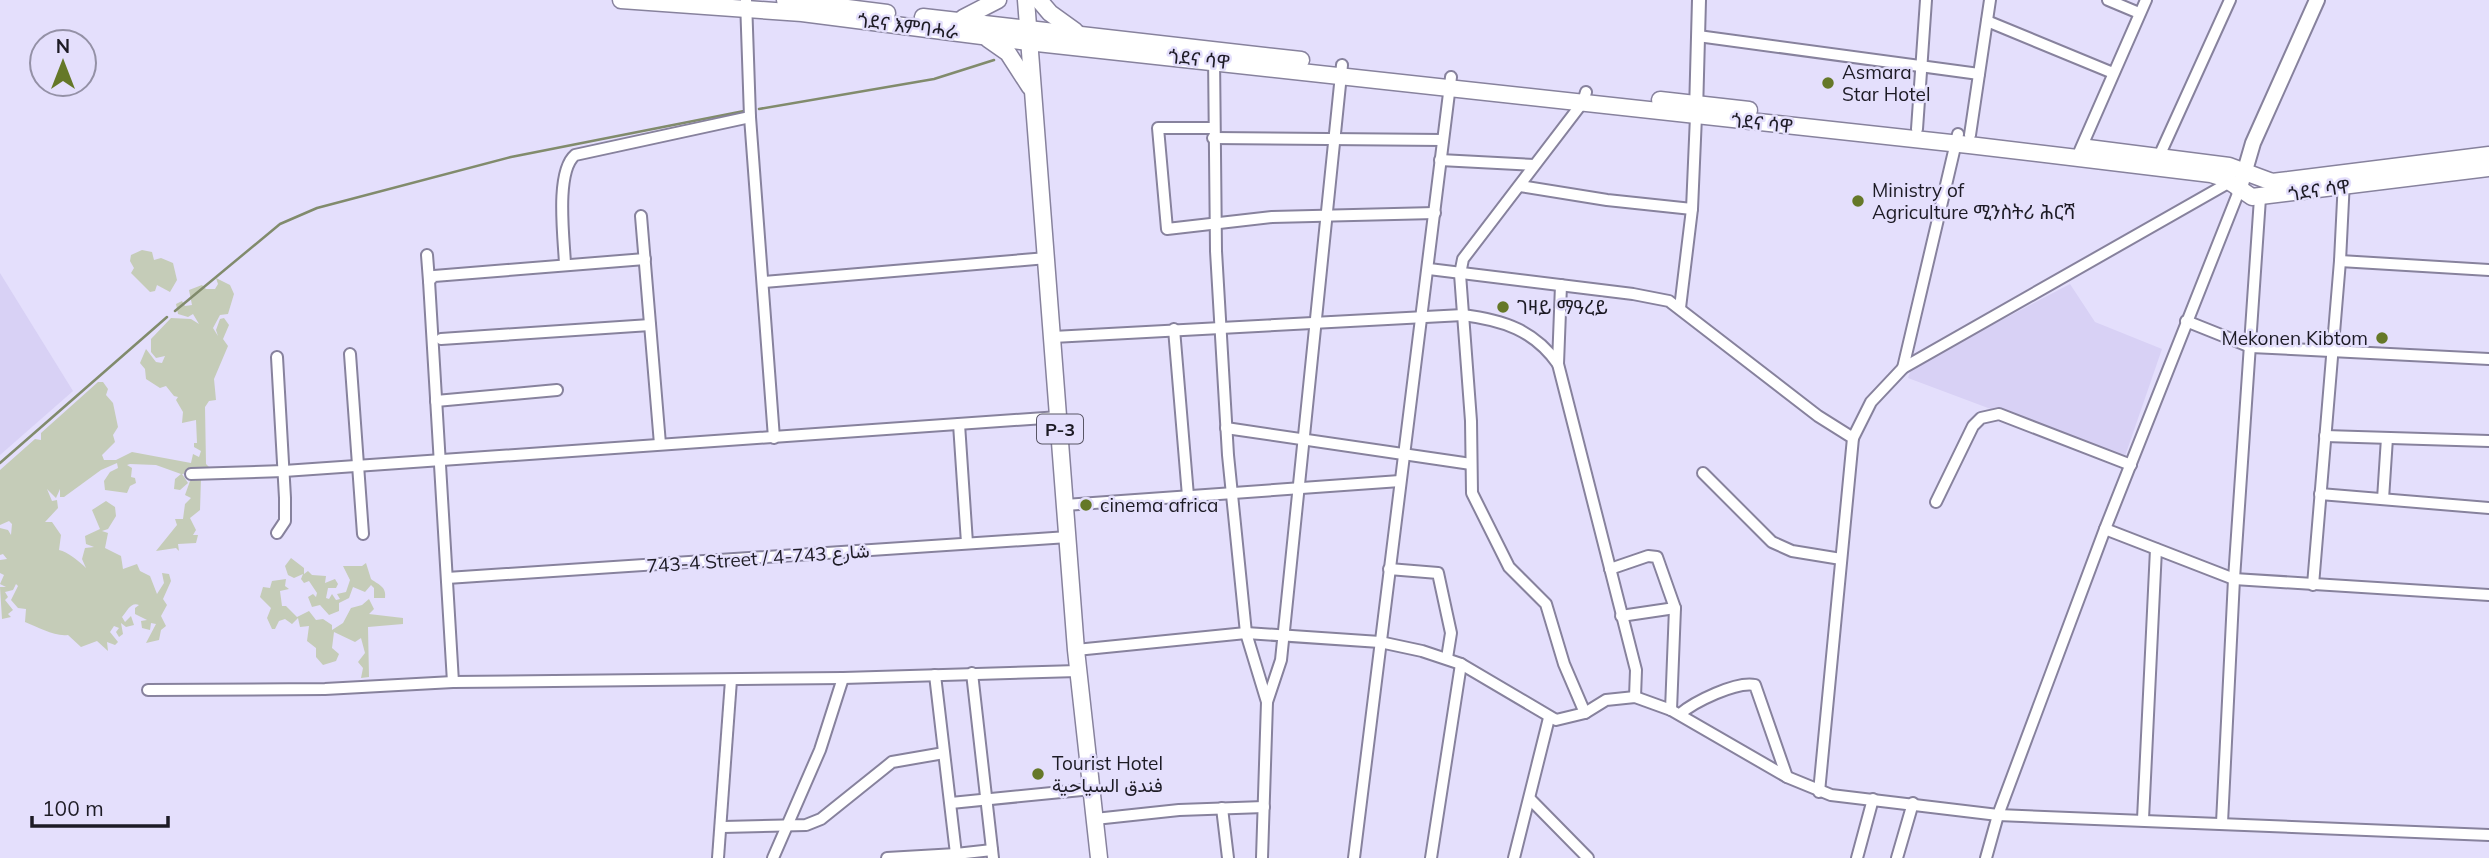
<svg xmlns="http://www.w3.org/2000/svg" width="2489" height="858" viewBox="0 0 2489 858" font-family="Mulish,Vazirmatn,'Noto Sans Ethiopic',sans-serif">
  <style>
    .built { fill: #d8d1f5 }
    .green { fill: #c5ccb8 }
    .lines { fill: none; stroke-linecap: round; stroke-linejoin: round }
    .stream { stroke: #818b6c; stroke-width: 2.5 }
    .minor-casing { stroke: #87829d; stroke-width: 14 }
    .tertiary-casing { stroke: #87829d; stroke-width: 16 }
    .secondary-casing { stroke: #87829d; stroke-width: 18 }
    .primary-casing { stroke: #87829d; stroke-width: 19 }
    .minor { stroke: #fff; stroke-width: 10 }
    .tertiary { stroke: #fff; stroke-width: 12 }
    .secondary { stroke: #fff; stroke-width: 14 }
    .primary { stroke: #fff; stroke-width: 16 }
    .poi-dot { fill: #657828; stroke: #e4dffc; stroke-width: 2.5 }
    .labels { text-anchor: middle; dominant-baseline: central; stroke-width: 5; stroke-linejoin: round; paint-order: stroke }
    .shield { fill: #e4dffc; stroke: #595666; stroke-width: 2 }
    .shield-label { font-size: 18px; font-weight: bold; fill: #1d1b25 }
    .street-label { font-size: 19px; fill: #1d1b25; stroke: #e4dffc }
    .poi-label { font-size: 19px; fill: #1d1b25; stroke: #e4dffc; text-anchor: start }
  </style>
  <rect width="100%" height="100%" fill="#e4dffc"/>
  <g class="built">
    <path d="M0 273 73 391 0 455Z"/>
    <path d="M2070 284 2095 322 2162 349 2124 459 1908 378 1912 367Z"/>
  </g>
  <g class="green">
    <path d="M142 250 152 252 154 260 161 258 173 263 177 280 170 292 157 285 155 291 150 292 131 273 134 268 130 261 131 255Z"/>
    <path d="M216 278 230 285 234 294 228 314 220 315 213 328 218 336 216 330 220 319 224 318 229 325 223 339 228 346 214 379 216 400 209 401 205 407 206 464 210 468H223L182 474 188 483 180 490 174 489 175 479 181 474 156 465 130 464 127 465 132 468 131 477 135 478 136 483 130 486 127 493 105 490 104 481 110 472 118 468 117 463 101 470 64 497H60V489L56 498 47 489 52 501 57 500 58 508 45 522H52L61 535 59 550C68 552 80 562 86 568L82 559 85 548 94 547 86 544 85 536 100 529 92 510 106 501 115 507 116 516 108 529 102 531 108 533 105 548 121 556 123 569 137 564 140 571 150 576 157 594 164 583 162 573 169 574 171 581 163 599 167 605 161 616 166 626 161 630 159 640 146 643 156 624 151 623 150 630 142 628 141 621 147 620 135 614V608L139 605C131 602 128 610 122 617L125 622 131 616 134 625 126 627 121 623 123 634 119 637 116 632 119 628 114 626 110 632 118 642 115 645 107 642 108 651 97 641 81 647 68 635C55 637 38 627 25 622L26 609 18 608 11 600 18 586 16 584 13 590 5 592 8 597 5 600 13 610 8 614 11 617 2 619 0 587H6L0 584 4 575 0 573V560L7 559 3 554 0 555V528L8 530 11 535 12 524 9 521 0 525V470L35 439 41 440V433L98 382H103L108 389 106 395 113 403 118 427 113 435 115 442 102 455 104 460H116L132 452 191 463 193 454 199 457 201 451 194 447V443H197L196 420 182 423 183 412 176 400 178 397 174 396 166 386 160 388 146 379 145 369 140 363 146 349 156 362 162 363 165 356 156 358 151 352V339L171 318 191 319 199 324 193 314 188 317 178 314 176 304 182 301 185 306 192 305 189 290 202 285 206 289H215L218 284Z"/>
    <path d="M201 478 200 510 190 518 196 530 193 535H198L196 543 178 544 179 551 176 548 156 551 177 525 175 519H183L185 504 191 498 185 495 190 481Z"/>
    <path d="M291 558 304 568V574L308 571 312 575 326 576 325 583 335 579 338 584 336 588H328L326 598 329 599 332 594 336 600 340 599 337 594 346 592 350 580 343 566H362L366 563 371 579C377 584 387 586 385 598H374V588L371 585 365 592 353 587 349 598 339 603V611L329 615 320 605 312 607 308 597 313 594 316 597 317 593 309 581 304 583 301 579 303 574 294 578 288 575 285 566Z"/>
    <path d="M286 579 285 586 289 589 280 591 282 606H286L297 617 309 611 316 620 323 619 332 625V630L343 623 351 608 362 605 369 599 374 609 369 614 403 618V624L368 627 369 677 361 678 363 668 358 662 365 653 361 638 355 642 334 632 332 648 339 654 336 661 323 665 316 657V648L307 641 309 626 300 627 298 618 292 624 285 619 279 621 275 629H272L267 618 271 608 260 597 263 587 270 588 272 581Z"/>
  </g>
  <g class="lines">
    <g class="stream">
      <path d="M759 109 934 79 994 60"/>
      <path d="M175 311 280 224 317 208 511 157 744 111"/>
      <path d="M0 463 167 317"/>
    </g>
    <defs>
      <g id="minor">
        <path d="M746 0 750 117 774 438"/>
        <path d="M2108 0 2139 13"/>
        <path d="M1987 21 2113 73"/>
        <path d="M1698 36 1979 74"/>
        <path d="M1214 56 1216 251 1228 455 1246 633 1267 702"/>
        <path d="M1213 128H1158L1167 229 1272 217 1435 213"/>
        <path d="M1917 129 1926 0"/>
        <path d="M1970 135 1990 0"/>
        <path d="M1213 138 1443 140"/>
        <path d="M2078 155 2146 0"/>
        <path d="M1440 160 1534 165"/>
        <path d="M2156 163 2230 0"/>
        <path d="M1520 186 1607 200 1692 209"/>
        <path d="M641 216 660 444"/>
        <path d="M427 255 429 281"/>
        <path d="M2340 261 2489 270"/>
        <path d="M565 264C564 239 555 172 575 155L750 117"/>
        <path d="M1429 269 1633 294 1669 301 1818 416 1853 438 1819 792"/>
        <path d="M764 282 1047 258"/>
        <path d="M1561 285 1558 364 1636 670 1635 697"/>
        <path d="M1680 308 1692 209 1696 116"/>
        <path d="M2186 321 2251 347 2489 359"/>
        <path d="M1174 329 1188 496"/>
        <path d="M1053 337 1463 315C1503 320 1534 330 1558 364"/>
        <path d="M441 339 650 325"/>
        <path d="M350 354 363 534"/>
        <path d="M277 357 285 498V521L277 533"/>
        <path d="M1903 368 1958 134"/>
        <path d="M436 401 557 390"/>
        <path d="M959 424 967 543"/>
        <path d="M1226 428 1471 464"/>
        <path d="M2325 436 2489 441"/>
        <path d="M1853 438 1871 402 1903 368 2230 182"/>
        <path d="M1703 473 1772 542 1792 551 1841 559"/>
        <path d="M191 474 284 471 1059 417"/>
        <path d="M2320 494 2489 508"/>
        <path d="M2383 499 2387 438"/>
        <path d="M1936 502 1973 426 1981 418 1999 414 2131 465"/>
        <path d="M1065 505 1400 481"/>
        <path d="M2105 529 2234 579 2489 595"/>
        <path d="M1389 569 1438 573 1451 633 1447 658"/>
        <path d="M1610 569 1648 556 1657 557 1675 608 1671 710"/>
        <path d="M447 578 1068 537"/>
        <path d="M2313 585 2340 261 2344 180"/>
        <path d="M1621 616 1675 608"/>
        <path d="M1076 650 1246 633 1380 642 1422 651 1461 664 1556 720 1585 713 1606 700 1635 697 1671 710 1787 777 1831 795 1998 815 2489 835"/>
        <path d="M972 673 993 858"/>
        <path d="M935 675 956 854 992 850"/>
        <path d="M453 682 429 281 434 276 645 259"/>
        <path d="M148 690 325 689 453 682 843 678 1078 671"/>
        <path d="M1585 713 1564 664 1546 604 1509 567 1472 493 1471 421 1460 274 1463 259 1583 102 1586 92"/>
        <path d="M1680 714C1694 702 1736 681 1755 685L1787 777"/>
        <path d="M1530 799 1588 858"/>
        <path d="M951 803 1092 789"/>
        <path d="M1222 808 1228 858"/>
        <path d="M1095 819 1179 810 1264 807"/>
        <path d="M2143 819 2156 549"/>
        <path d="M2222 823 2234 579 2260 198"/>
        <path d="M723 827 806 825 821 819 892 762 944 753"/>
        <path d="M718 858 731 680"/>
        <path d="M773 858 820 750 843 678"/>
        <path d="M887 858 956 854"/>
        <path d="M1262 858 1267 702 1281 660 1342 65"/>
        <path d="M1354 858 1451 77"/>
        <path d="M1431 858 1461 664"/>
        <path d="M1514 858 1549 718"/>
        <path d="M1857 858 1873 799"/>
        <path d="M1897 858 1913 803"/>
        <path d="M1986 858 1998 815 2105 529 2239 191"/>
      </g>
      <path id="tertiary" d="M1696 112 1699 0"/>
      <path id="secondary" d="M2239 191 2253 143 2317 0"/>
      <g id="primary">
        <path d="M621 0 802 13 1028 42 1969 145 2211 174 2224 178 2252 197 2489 168"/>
        <path d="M785 0 887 13"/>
        <path d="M1026 0 1076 650 1099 858"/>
        <path d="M1039 0 1050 13 1075 31"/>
        <path d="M923 17 1301 60"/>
        <path d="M963 18 998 0"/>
        <path d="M988 39 1008 53 1030 87"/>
        <path d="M1660 100 1749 110"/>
        <path d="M2088 148 2229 166 2272 182 2489 155"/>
      </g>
    </defs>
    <use href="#minor" class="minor-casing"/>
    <use href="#tertiary" class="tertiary-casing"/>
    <use href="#secondary" class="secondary-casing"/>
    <use href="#primary" class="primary-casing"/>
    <use href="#minor" class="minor"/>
    <use href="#tertiary" class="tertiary"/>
    <use href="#secondary" class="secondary"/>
    <use href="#primary" class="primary"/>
  </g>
  <g class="poi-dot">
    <circle cx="1828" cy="83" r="7"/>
    <circle cx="1858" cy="201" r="7"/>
    <circle cx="1503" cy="307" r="7"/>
    <circle cx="2382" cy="338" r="7"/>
    <circle cx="1086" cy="505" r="7"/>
    <circle cx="1038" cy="774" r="7"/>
  </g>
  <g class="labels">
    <rect class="shield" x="1037" y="414.5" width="46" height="29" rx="5"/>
    <g class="shield-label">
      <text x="1060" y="429">P-3</text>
    </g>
    <g class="street-label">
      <text transform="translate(908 26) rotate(7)">ጎደና እምባሓራ</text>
      <text transform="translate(1199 59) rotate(6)">ጎደና ሳዋ</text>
      <text transform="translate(1762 123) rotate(6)">ጎደና ሳዋ</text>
      <text transform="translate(2319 190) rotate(-8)">ጎደና ሳዋ</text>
      <text transform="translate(758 558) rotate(-4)">743-4 Street / شارع 743-4</text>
    </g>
    <g class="poi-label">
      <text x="1842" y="72">Asmara<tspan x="1842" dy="22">Star Hotel</tspan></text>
      <text x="1872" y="190">Ministry of<tspan x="1872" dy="22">Agriculture ሚንስትሪ ሕርሻ</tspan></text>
      <text x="1517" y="307">ገዛይ ማዓረይ</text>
      <text x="2368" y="338" text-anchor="end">Mekonen Kibtom</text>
      <text x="1100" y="505">cinema africa</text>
      <text x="1052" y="763">Tourist Hotel<tspan x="1052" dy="22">فندق السياحية</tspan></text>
    </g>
  </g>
  <g transform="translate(63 63)"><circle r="33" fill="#e4dffc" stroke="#9491a6" stroke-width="2"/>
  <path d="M0-5L12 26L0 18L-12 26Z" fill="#657828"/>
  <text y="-10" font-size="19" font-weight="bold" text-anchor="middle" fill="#1d1b25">N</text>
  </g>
  <path d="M32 816v10h136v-10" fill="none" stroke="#1d1b25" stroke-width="3.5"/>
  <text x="42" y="816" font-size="21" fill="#1d1b25" stroke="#e4dffc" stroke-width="5" paint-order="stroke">100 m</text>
</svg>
